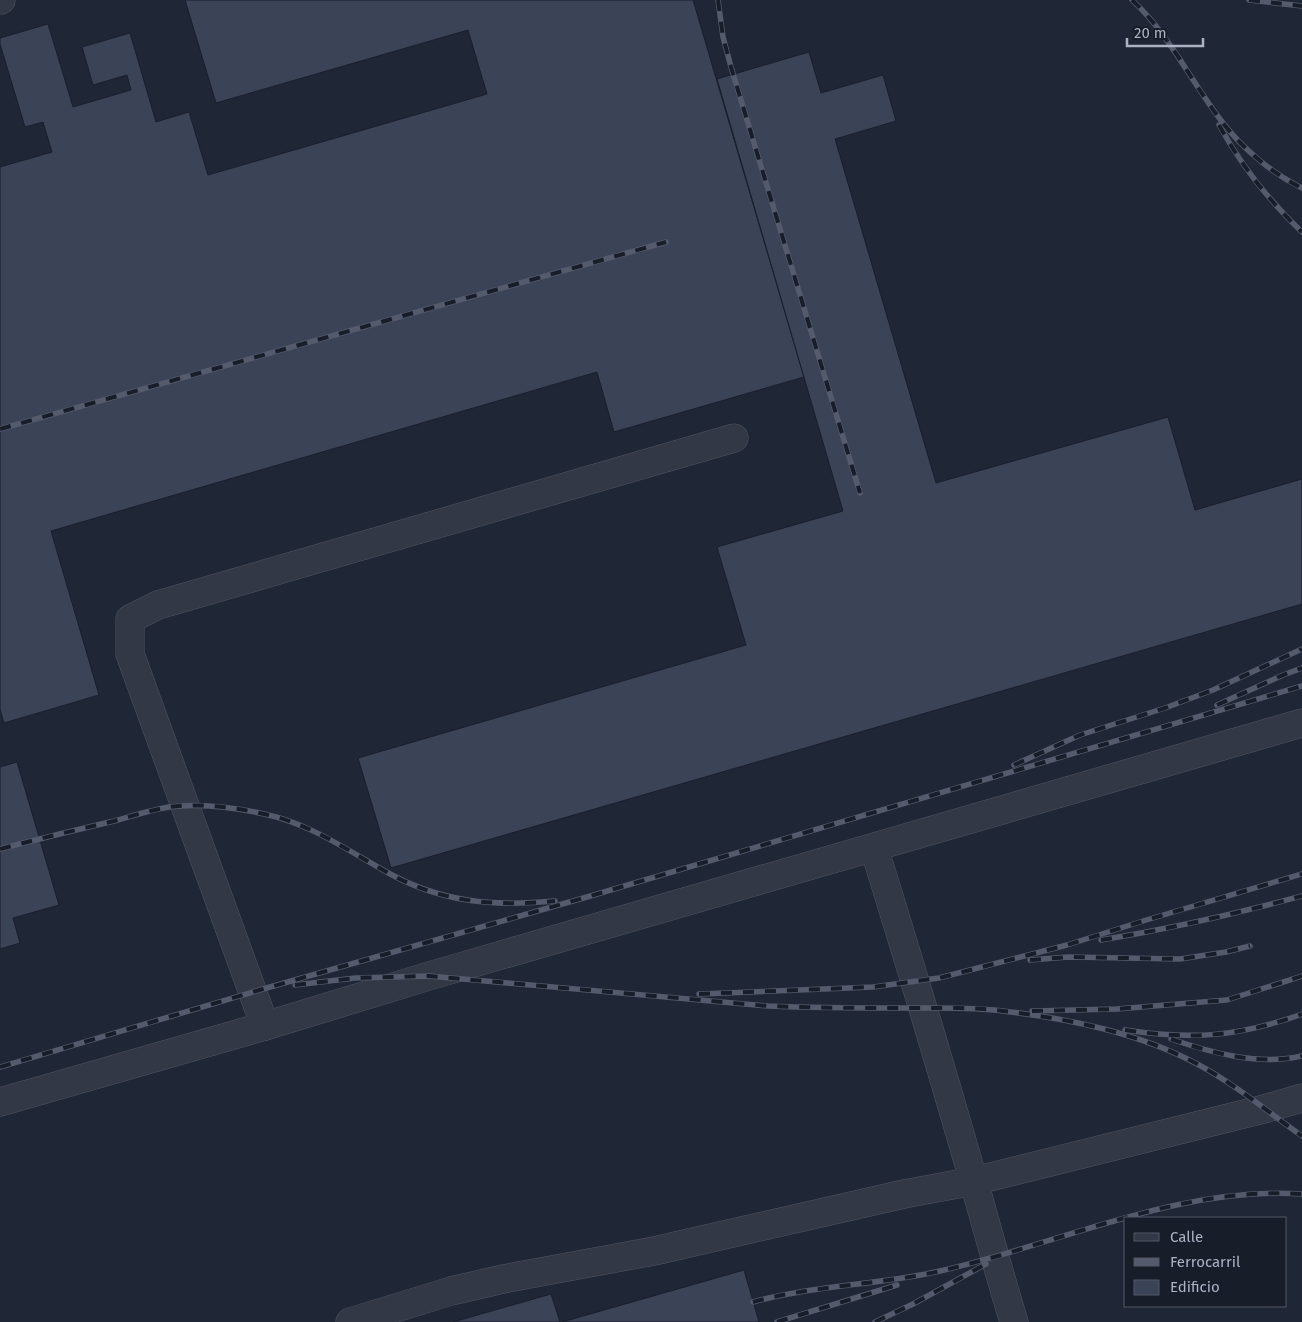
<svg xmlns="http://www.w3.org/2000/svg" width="1302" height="1322" viewBox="0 0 1302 1322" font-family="'Fira Sans',sans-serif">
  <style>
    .building { fill: #3b4356; stroke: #1a1f2c }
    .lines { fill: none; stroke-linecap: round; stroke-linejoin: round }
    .minor-casing { stroke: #505564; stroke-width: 29 }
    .minor { stroke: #323846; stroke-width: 28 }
    .rail-casing { stroke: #545b6d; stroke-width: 5.5 }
    .rail { stroke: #181d2a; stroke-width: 4; stroke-dasharray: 11; stroke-linecap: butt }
  </style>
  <rect width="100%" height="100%" fill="#1f2635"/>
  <g class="building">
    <path d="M185 0H693L804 377 614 432 597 372 51 531 99 695 4 723 0 709V167L52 152 43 122 25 127 0 44V38L48 24 73 107 131 90 127 75 93 85 82 47 130 33 156 122 189 112 208 175 487 94 468 30 216 103Z"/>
    <path d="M809 52 821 93 883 75 896 121 835 139 936 483 1168 417 1195 510 1302 479V604L391 868 358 758 746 645 717 547 843 511 717 79Z"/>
    <path d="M17 762 59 905 13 918 20 943 0 949V767Z"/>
    <path d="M744 1270 759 1322H562Z"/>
    <path d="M551 1294 560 1322H453Z"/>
  </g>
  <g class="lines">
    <defs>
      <g id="minor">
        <path d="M0 0H1"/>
        <path d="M874 848C906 951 937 1054 967 1158 983 1212 997 1267 1014 1322"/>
        <path d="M265 1026 130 654V619L158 605 734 438"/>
        <path d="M0 1102 265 1026 429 976 1302 723"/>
        <path d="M350 1322 451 1291 503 1279 654 1251 904 1194 974 1181 1264 1109 1302 1098"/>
      </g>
    </defs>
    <use href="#minor" class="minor-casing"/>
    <use href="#minor" class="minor"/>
    <defs>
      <g id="rail">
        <path d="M718 0 723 37 731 67 860 493"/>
        <path d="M1132 0C1170 35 1191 82 1223 123 1243 149 1273 174 1302 188"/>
        <path d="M1249 0 1302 6"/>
        <path d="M1219 125C1241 165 1269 201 1302 232"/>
        <path d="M0 429 666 242"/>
        <path d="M1217 705 1283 675 1302 668"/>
        <path d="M1014 765 1080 735 1165 708 1213 690 1302 649"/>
        <path d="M0 849C38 839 76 830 114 821 132 816 151 810 169 807 200 803 233 807 264 814 308 823 344 848 383 870 438 902 492 907 555 901"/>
        <path d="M1101 940C1169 929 1235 914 1302 896"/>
        <path d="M1030 960 1068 957 1180 959 1226 952 1250 946"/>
        <path d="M295 985 355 978 429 976 768 1006C816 1008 864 1008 912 1008 942 1008 973 1007 1003 1011 1070 1019 1140 1033 1199 1065 1236 1085 1268 1112 1302 1136"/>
        <path d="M699 994 873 987 939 978 1067 945 1143 921 1302 874"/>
        <path d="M1032 1011 1117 1009 1227 1000 1302 976"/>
        <path d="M1125 1030C1192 1040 1238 1037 1302 1014"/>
        <path d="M1171 1039C1212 1053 1259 1066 1302 1056"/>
        <path d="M0 1067 263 989 587 897 1302 686"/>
        <path d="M753 1302C815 1285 879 1285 940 1271 1060 1244 1177 1186 1302 1194"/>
        <path d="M777 1322 897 1285"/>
        <path d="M875 1322 913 1304 986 1264"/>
      </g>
    </defs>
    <use href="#rail" class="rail-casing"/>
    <use href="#rail" class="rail"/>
  </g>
  <rect x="1124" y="1217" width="162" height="90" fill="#181d2a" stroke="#535967"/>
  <rect x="1134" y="1233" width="25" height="8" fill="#323846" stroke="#535967"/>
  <text x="1170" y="1242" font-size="15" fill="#acb2c3">Calle</text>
  <rect x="1134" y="1258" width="25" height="8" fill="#545b6d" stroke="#535967"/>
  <text x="1170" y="1267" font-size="15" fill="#acb2c3">Ferrocarril</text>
  <rect x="1134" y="1280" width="25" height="15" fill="#3b4356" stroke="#535967"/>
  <text x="1170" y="1292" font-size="15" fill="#acb2c3">Edificio</text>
  <path d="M1127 38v8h76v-8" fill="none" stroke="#acb2c3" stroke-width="2.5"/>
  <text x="1134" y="38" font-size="15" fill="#acb2c3" stroke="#181d2a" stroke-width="4" paint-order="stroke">20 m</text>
</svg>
